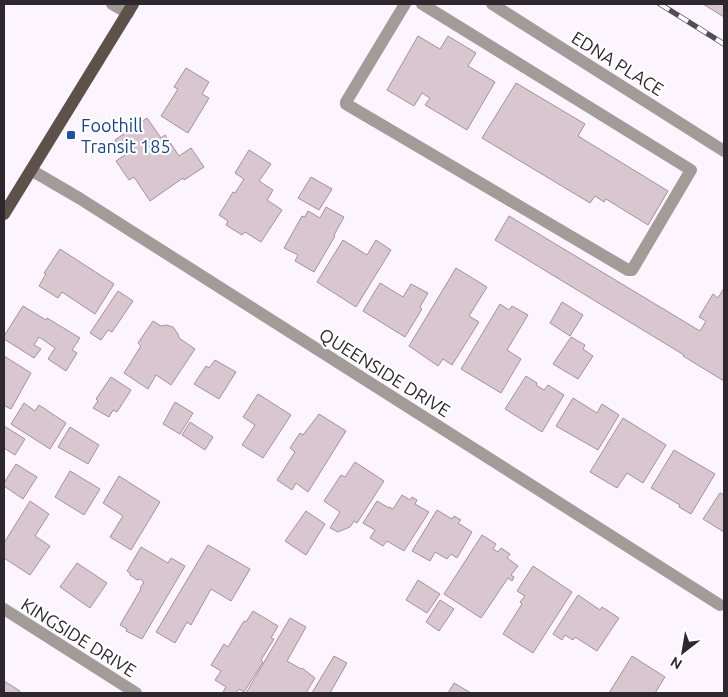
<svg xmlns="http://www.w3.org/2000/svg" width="728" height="697" viewBox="0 0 728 697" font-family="Ubuntu,sans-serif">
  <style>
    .building { fill: #dac6cf; stroke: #a49199 }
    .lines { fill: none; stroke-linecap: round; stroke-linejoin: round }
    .service { stroke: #a39b97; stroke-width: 12 }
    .minor { stroke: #a39b97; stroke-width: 12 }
    .primary { stroke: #5e5149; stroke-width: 12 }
    .rail-casing { stroke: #534e55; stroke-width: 5.5 }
    .rail { stroke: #fff; stroke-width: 4; stroke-dasharray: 11; stroke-linecap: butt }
    .transit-dot { fill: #1a4fb4; stroke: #fff; stroke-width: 2 }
    .labels { text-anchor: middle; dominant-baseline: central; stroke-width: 4.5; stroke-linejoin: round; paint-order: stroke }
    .street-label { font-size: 18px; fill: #2c282e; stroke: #fff }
    .transit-label { font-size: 18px; fill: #164399; stroke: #fff; text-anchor: start }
  </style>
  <rect width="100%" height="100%" fill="#fcf4fe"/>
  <!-- building -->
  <g class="building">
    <polygon points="703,4 724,4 724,17"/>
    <polygon points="418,36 440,49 448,36 476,53 468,66 495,82 467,130 425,105 430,98 422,93 414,106 387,90"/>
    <polygon points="186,68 209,82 202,94 209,98 188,133 161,116 178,89 174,87"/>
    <polygon points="516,83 585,124 578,136 668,191 648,225 606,199 604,202 595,196 590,203 482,138"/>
    <polygon points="147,118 161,138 165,135 179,156 191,148 204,167 184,180 183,178 150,201 134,177 129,180 116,161 125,155 115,140"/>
    <polygon points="249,150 271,164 259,181 273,190 267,200 282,210 261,242 245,232 242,235 226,225 228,221 219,215 233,192 235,193 244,179 235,173"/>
    <polygon points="311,177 332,189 319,210 298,198"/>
    <polygon points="326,207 344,217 334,235 335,236 314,272 295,261 298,255 284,248 302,216 305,217 308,211 320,218"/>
    <polygon points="509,216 700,331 706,321 699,317 713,294 718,298 724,288 724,381 683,356 684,355 495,240"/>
    <polygon points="343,240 367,255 376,240 391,250 356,307 317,282"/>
    <polygon points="60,249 114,284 95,314 62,292 58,298 39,286 46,274 44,273"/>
    <polygon points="456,268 487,287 469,316 479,322 452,365 443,359 438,366 409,346"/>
    <polygon points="380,283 403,297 411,284 428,293 420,307 422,309 405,337 363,311"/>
    <polygon points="118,291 133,301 112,332 108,330 101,340 90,333"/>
    <polygon points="562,302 583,315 570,336 550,323"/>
    <polygon points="500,304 509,310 512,306 528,315 507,350 521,359 501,393 461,369"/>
    <polygon points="23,306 46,320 47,318 80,338 72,350 77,353 66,371 48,359 55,348 39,337 34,345 41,349 34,358 4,339 4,336"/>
    <polygon points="153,321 161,326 166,325 173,327 178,334 179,338 195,349 171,385 156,375 148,389 124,373 141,346 138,343"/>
    <polygon points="571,337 585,345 583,349 593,356 578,379 553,364"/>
    <polygon points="4,356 31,373 11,409 5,406 4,408"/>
    <polygon points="215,360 236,372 219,399 194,384 206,366 209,368"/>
    <polygon points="526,376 537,383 536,385 544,390 548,385 564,395 542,432 505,409"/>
    <polygon points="111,377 131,390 117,412 113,410 109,417 93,408 98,401 96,399"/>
    <polygon points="258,394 291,415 263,458 242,445 255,425 243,417"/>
    <polygon points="573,398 597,413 602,404 619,415 598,450 556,426"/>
    <polygon points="175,402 193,413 180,434 163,424"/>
    <polygon points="24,403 35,411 39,405 66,423 50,449 11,424"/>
    <polygon points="319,414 346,431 308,492 296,483 292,490 277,480 295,452 290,448 300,433 303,435"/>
    <polygon points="623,418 666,445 643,483 627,473 617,488 590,472"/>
    <polygon points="4,422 5,423 4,426 25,439 15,455 4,448"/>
    <polygon points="190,422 213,437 205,450 182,435"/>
    <polygon points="70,427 99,445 88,464 58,447"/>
    <polygon points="674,450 715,474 691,514 679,507 680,505 651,488"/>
    <polygon points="355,462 384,481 357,523 354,521 350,527 338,532 330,528 340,512 324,501 341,475 345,477"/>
    <polygon points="16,464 37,477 23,499 4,486 4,483"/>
    <polygon points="70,471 100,489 84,515 55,497"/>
    <polygon points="119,476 160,502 131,550 110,537 123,516 103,503"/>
    <polygon points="720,493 724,495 724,532 703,519"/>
    <polygon points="402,495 410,500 412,497 417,500 415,504 429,512 404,551 387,541 383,546 370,538 375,530 363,523 377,501 389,508 389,507 393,509"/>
    <polygon points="30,501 49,514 35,536 50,546 30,575 4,558 4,543"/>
    <polygon points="437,510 452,519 454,516 461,520 458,523 472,532 457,558 451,554 447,559 435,552 430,561 412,551"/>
    <polygon points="306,511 325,524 306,555 285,541"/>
    <polygon points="482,535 496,544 493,549 498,552 501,548 510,554 507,558 518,566 511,575 514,577 512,581 508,578 481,618 444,594"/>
    <polygon points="208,545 250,569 231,601 211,589 191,625 187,622 175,643 156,632"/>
    <polygon points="141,547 168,563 171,558 185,566 142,639 126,631 127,629 120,625 141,589 140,588 144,582 140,579 137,580 130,575 130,573 127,571"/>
    <polygon points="77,563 107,583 90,608 60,587"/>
    <polygon points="533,566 572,592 533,653 503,634 522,604 520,602 525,596 517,591"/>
    <polygon points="418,580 440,594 427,613 406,600"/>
    <polygon points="578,595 600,610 602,607 619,618 597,651 575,637 573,640 565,635 562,640 553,634"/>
    <polygon points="440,600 454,609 439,631 426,622"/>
    <polygon points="253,611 278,626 271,638 274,639 261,660 263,662 244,692 239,689 236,693 225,693 223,692 226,687 215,680 221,671 211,665 224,644 228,647 244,621 246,622"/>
    <polygon points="290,618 306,627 287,661 301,669 302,668 315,678 306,693 246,693"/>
    <polygon points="334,656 347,663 330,693 312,693"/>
    <polygon points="632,656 665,677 655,693 609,693"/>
    <polygon points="4,681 20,691 19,693 4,693"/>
    <polygon points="454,683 471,693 448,693"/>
  </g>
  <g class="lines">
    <!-- service -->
    <polyline class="service" points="405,4 346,102 346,104 628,270 632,270 691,170 422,4"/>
    <!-- minor -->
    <g class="minor">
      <polyline points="112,4 128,13"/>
      <polyline points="492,4 724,151"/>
      <polyline points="31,170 79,198 720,605"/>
      <polyline points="4,609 136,693"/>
    </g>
    <!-- primary -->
    <polyline class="primary" points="4,214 133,4"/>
    <!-- rail casing -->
    <g class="rail-casing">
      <polyline id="rail" points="660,4 724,44"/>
    </g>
    <!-- rail -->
    <use href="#rail" class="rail"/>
  </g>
  <!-- markers -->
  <rect class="transit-dot" x="66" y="130" width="10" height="10" rx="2.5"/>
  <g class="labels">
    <!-- street labels -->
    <g class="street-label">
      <text transform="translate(618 63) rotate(32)">EDNA PLACE</text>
      <text transform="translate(385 372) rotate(32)">QUEENSIDE DRIVE</text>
      <text transform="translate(79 637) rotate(32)">KINGSIDE DRIVE</text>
    </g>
    <!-- transit labels -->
    <g class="transit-label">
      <text x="81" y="125">Foothill<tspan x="81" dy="21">Transit 185</tspan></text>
    </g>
  </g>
  <!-- border -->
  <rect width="728" height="697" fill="none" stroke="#2c282e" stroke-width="10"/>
  <!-- north arrow -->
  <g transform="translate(683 652) rotate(211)" stroke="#ffffff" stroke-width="4" paint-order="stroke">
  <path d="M0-4L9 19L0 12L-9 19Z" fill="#2c282e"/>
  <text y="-8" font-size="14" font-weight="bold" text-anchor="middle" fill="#2c282e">N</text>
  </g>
</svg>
